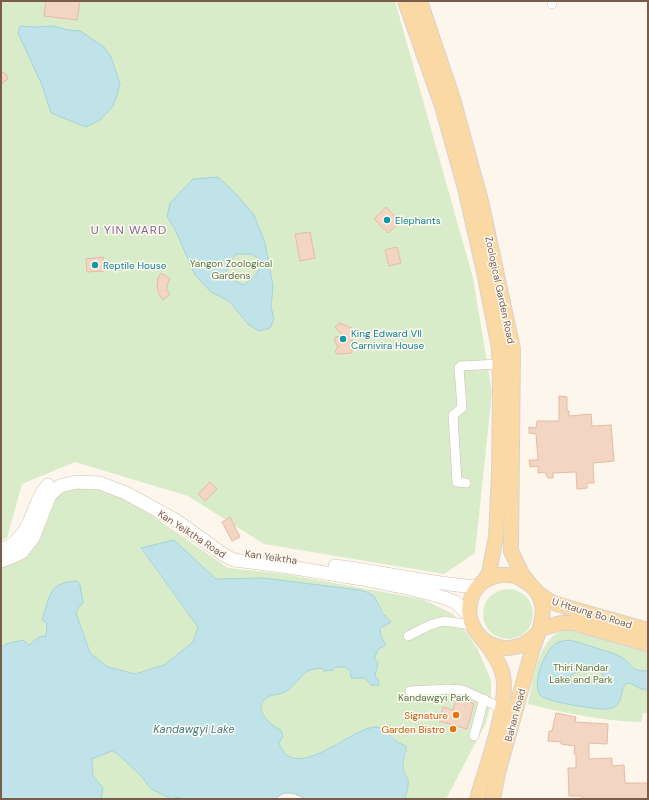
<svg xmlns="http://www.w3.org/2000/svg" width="649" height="800" viewBox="0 0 649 800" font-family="'DM Sans',sans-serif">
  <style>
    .green { fill: #d8ecc9 }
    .water { fill: #bfe3e8; stroke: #a5d3da; fill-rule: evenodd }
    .building { fill: #f3d5c3; stroke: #e6bba3 }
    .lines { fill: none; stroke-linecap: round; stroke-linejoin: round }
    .minor-casing { stroke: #d1beb0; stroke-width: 10 }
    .secondary-casing { stroke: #d6c0b0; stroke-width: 14 }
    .primary-casing { stroke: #dad1cd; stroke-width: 16 }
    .minor { stroke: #fff; stroke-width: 9 }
    .secondary { stroke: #fff; stroke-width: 13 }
    .primary { stroke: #fbd9a5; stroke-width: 14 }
    .culture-dot { fill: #0f9aa8; stroke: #fffaf3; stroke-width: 1.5 }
    .food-dot { fill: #e8710a; stroke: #fffaf3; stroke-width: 1.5 }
    .labels { text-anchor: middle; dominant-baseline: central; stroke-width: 3; stroke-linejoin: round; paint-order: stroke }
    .culture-label { font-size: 10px; fill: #0d838f; stroke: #fffaf3; text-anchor: start }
    .park-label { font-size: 10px; fill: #537a41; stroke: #fffaf3 }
    .street-label { font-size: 10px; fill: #7a5c4d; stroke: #fffaf3 }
    .food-label { font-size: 10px; fill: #c56008; stroke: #fffaf3; text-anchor: end }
    .water-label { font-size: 11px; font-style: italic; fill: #437c86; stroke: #fffaf3 }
    .quarter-label { font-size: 12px; letter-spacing: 1px; fill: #846695; stroke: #fffaf3 }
  </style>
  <rect width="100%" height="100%" fill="#fdf6ec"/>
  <!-- green -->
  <g class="green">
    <polygon points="1,1 395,1 473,278 492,392 475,553 444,574 264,544 188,496 75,462 22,484 7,538 1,540"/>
    <path d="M 74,487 L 101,489 L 134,503 L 228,568 L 284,574 L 422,599 L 453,614 L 477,648 L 491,680 L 491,703 L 486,723 L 446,799 L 405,799 L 408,788 L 403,764 L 407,753 C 399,743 390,730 377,728 C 352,723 295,788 279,743 L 283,736 L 264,718 L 261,708 L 263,701 L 270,696 L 288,690 L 309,670 L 321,668 L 325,671 L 336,667 L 345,667 L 359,678 L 365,678 L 371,685 L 375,676 L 378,662 L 374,660 L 378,649 L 386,645 L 381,637 L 380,628 L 391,622 C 382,612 378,599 367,592 L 263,578 L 216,579 L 174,540 L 141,549 L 198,627 L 193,642 L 164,665 L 135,674 L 108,667 L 90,653 L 76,613 L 79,607 L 47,623 L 46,636 C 38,637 36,641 29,644 C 20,648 12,641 1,648 L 1,562 L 61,492 Z"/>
    <circle cx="508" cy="614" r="25"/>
    <path d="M 580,630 L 648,647 L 648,713 L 643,713 L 641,722 C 603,721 565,713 528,704 C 533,681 537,642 561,631 C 566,629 575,630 580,630 Z"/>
    <polygon points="112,751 119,755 141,776 151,789 180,797 181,799 101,799 103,788 93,776 92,759"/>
  </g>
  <!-- water -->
  <g class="water">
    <polygon points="20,26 35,27 53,26 68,30 80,31 104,47 111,57 120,84 118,92 113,106 100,120 86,127 51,113 42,85 18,33"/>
    <path d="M 218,177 L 235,193 L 254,215 L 265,243 L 273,286 L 271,307 L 274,319 L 270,328 L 259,331 L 249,325 L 229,301 L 211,292 L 195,275 L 174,227 L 167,217 L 170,203 L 193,179 ZM 237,254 L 251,254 L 259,259 C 263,271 253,278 244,285 L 235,281 L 227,273 L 227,265 Z"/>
    <path d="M 174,540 L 216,579 L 263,578 L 359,590 L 367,592 L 374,596 L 383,613 L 391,622 L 380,628 L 381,637 L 386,645 L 378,649 L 374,660 L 378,662 L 375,676 L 378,679 L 379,685 L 371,685 L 365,678 L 351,678 L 350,670 L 345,667 L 336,667 L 333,670 L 324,671 L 321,668 C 317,669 311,669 308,671 C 301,675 295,685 288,690 C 283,694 276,694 270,696 C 250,705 268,725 281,730 L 283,736 L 279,743 C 294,786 351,727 376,727 C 386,728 391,737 398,742 C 400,744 404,745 406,746 C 407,754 403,758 403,765 C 403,772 406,775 408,780 C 409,786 406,793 405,799 L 305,799 C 296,793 284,789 276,799 L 181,799 L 180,797 L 172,799 L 151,789 L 141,776 L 119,755 L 112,751 L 92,759 L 93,776 L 103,788 L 101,799 L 1,799 L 1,648 L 6,644 L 23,640 L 29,645 L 39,637 L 46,636 L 47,623 L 42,620 C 50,597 48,582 77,581 L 80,585 L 83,603 L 79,607 L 76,613 L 90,653 L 108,667 L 135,674 L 164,665 L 193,642 L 198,627 L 141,548 Z"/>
    <path d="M 569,640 C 579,642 587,645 596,648 C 604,651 612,652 619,656 C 635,664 627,671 648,671 L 648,689 C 640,691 636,685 629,683 C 617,686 627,706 608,709 C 599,710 545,702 540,695 C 532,682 544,653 555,644 C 558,641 565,641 569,640 ZM 587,670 C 595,670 604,670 603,680 C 599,684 594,682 588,682 C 581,683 578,686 572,684 L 570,677 L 572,674 Z"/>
  </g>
  <!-- building -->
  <g class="building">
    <polygon points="46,1 80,1 77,20 44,16"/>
    <polygon points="1,72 6,74 8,79 1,84"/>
    <polygon points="386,207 400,222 388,233 374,219"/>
    <polygon points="310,232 315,258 300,261 295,234"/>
    <polygon points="397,247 401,263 389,266 385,250"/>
    <polygon points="103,257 104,271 87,272 86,259"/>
    <polygon points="161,273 170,279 167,285 167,290 170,294 163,300 159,294 157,288 158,278"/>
    <polygon points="340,323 352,328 352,353 338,354 335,352 338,346 335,342 335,337 343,336 335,327"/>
    <polygon points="559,396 567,397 567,411 569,411 569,416 591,414 592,426 611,425 614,461 593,463 594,483 587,483 587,488 577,489 576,472 553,473 553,478 548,478 545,472 538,473 538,466 530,467 529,460 538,460 536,434 529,433 529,427 536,428 537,421 559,421"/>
    <polygon points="210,482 217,489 205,501 198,494"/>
    <polygon points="230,517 240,537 232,541 222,522"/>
    <polygon points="462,696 471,700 470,702 474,704 467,729 439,721 443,707 453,710 456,699 461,701"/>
    <polygon points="556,713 576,717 575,722 608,724 607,744 589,743 589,759 612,758 612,766 624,765 625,783 648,783 648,799 582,799 582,796 569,796 568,768 576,768 576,754 574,754 575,746 561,744 561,742 548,741 549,731 552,731"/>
  </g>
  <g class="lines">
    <!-- minor casing -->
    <g class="minor-casing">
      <g id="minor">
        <polyline points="552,1 552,4"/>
        <polyline points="466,483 457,482 453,415 462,408 459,368 461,366 499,364"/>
        <polyline points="408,636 430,625 444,621 472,625"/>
        <polyline points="410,691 448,689 463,690 501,708"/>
        <polyline points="474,736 484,699"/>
      </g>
    </g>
    <!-- secondary casing -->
    <g class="secondary-casing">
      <g id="secondary">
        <path d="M 1,550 C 7,547 13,545 17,540 C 33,526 33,501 48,485"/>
        <polyline points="1,561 12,557 22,552 33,538 50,495 60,486 76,482 100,483 126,493 177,521 224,555 234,560 289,567 362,579 412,589 439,596 455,602 470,616"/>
        <path d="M 335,566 C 383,572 430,584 478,587"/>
      </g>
    </g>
    <!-- primary casing -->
    <g class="primary-casing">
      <g id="primary">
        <polyline points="405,1 442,106 465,188 484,272 499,348 500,387 499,473 496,537 489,573 484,581"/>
        <polyline points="420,1 453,99 481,201 513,349 511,551 522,574 530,584"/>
        <polyline points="538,593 551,602 566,607 648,630"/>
        <polyline points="540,629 561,623 573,623 648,644"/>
        <path d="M 477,799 C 486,767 509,707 503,675 C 500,662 492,651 483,640"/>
        <path d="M 493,799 L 498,773 L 532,651 C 541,627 553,599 526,582 C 518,576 511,574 500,575 C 460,581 459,636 498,647 C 505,649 514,648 522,645 C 528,642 534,637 539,632"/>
      </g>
    </g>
    <!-- minor -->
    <use href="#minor" class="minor"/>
    <!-- secondary -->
    <use href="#secondary" class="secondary"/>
    <!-- primary -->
    <use href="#primary" class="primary"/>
  </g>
  <!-- markers -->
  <g class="culture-dot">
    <circle cx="387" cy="220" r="4"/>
    <circle cx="95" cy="265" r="4"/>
    <circle cx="343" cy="339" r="4"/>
  </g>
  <g class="food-dot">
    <circle cx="456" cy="715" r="4"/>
    <circle cx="453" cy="729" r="4"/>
  </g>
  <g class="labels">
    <!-- culture labels -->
    <g class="culture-label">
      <text x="395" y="220">Elephants</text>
      <text x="103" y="265">Reptile House</text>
      <text x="351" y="333">King Edward VII<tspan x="351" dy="12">Carnivira House</tspan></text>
    </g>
    <!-- park labels -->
    <g class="park-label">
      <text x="231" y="263">Yangon Zoological<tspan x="231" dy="12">Gardens</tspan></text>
      <text x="581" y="667">Thiri Nandar<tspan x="581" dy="12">Lake and Park</tspan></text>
      <text x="434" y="697">Kandawgyi Park</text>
    </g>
    <!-- street labels -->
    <g class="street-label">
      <text transform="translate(500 290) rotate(78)">Zoological Garden Road</text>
      <text transform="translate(192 534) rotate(33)">Kan Yeiktha Road</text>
      <text transform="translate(271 557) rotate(8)">Kan Yeiktha</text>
      <text transform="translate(592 613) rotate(17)">U Htaung Bo Road</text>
      <text transform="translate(515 715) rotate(-75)">Bahan Road</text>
    </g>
    <!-- food labels -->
    <g class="food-label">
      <text x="448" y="715">Signature</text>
      <text x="445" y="729">Garden Bistro</text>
    </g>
    <!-- water labels -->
    <g class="water-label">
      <text x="194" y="729">Kandawgyi Lake</text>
    </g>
    <!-- quarter labels -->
    <g class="quarter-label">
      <text x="129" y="230">U YIN WARD</text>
    </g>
  </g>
  <!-- border -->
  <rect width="649" height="800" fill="none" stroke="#7a5c4d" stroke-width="4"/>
</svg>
